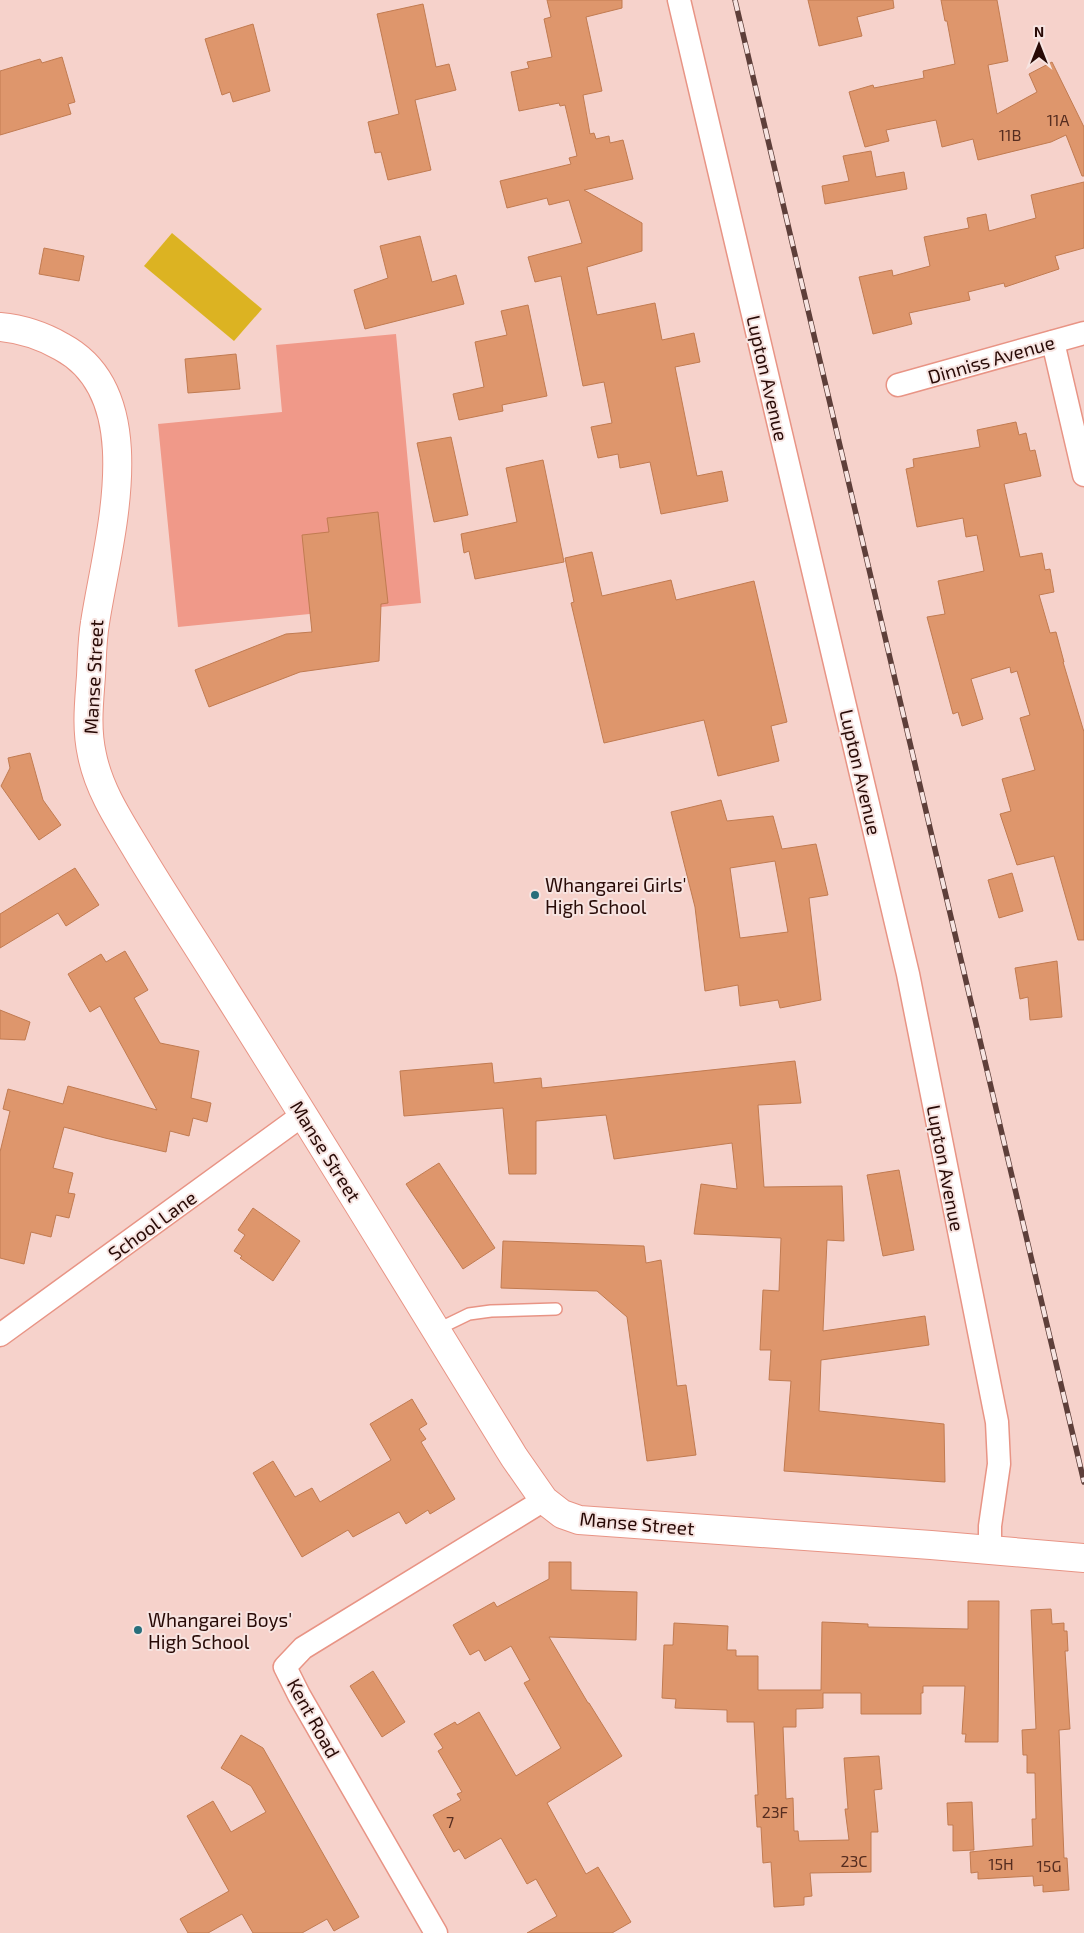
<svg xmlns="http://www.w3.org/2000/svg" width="1084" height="1933" viewBox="0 0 1084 1933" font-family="'Exo 2',sans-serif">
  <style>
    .green { fill: #f09989 }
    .water { fill: #dcb322 }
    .building { fill: #de966c; stroke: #c17b51; fill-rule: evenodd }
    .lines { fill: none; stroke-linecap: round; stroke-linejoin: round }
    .service-casing { stroke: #e89485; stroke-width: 14 }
    .minor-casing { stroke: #e89485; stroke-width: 25 }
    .tertiary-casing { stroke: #e89485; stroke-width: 30 }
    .service { stroke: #fff; stroke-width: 11 }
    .minor { stroke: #fff; stroke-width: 22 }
    .tertiary { stroke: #fff; stroke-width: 28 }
    .rail-casing { stroke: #5e3f3a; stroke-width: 5.5 }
    .rail { stroke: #f7e4e1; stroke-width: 4; stroke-dasharray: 11; stroke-linecap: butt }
    .poi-dot { fill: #276e7b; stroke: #f7e4e1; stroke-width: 2 }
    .labels { text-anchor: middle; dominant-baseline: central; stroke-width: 4; stroke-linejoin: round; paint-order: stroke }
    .number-label { font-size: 16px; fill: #562d20 }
    .street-label { font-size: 19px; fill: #280a06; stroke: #f7e4e1 }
    .poi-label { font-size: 19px; fill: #280a06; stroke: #f7e4e1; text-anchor: start }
  </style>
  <rect width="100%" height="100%" fill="#f6d2cb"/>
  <!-- green -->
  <polygon class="green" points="396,334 421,603 178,627 158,424 282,412 276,345"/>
  <!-- water -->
  <polygon class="water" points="172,233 262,309 234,341 144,266"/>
  <!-- building -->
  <g class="building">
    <polygon points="547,0 622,0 622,8 586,17 602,91 583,95 590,134 594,133 596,139 609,136 610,143 623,140 633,179 584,190 642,223 642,251 587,267 597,315 655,303 662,340 694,333 700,362 675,367 697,476 722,471 728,501 661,514 650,462 620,468 618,454 598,458 591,427 612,423 604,382 583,386 561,276 535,282 528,257 582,243 569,200 549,205 547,198 507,208 500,181 571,164 569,158 577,156 565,105 560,106 559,103 519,111 511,72 529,68 527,62 552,57 544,19 551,17"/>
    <polygon points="808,0 893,0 894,8 857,17 862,36 819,46"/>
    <polygon points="941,0 997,0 1008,61 988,65 997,114 1037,92 1029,74 1052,62 1084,127 1084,176 1082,176 1066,135 1051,142 978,160 973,139 942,147 936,120 886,130 889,141 865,147 849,92 873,85 874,88 924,78 923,71 955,64 947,21 945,21"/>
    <polygon points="423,4 436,67 449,64 456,90 415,100 431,170 388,180 381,152 375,153 368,122 399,114 377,14"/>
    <polygon points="253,24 270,91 233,102 230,92 222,95 205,39"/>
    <polygon points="62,57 75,102 68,104 71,114 0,135 0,71 40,59 42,63"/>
    <polygon points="871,151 876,177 904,172 907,189 825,204 822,186 849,181 843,156"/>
    <polygon points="1084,182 1084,248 1055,256 1059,269 1005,287 1004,283 968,292 970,300 909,313 912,324 873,334 859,277 892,270 893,276 930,266 924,237 969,228 967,218 986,214 989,231 1036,218 1031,195"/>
    <polygon points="420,236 432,282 456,275 464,304 365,329 354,290 388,278 380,246"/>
    <polygon points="44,248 84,256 79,281 39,274"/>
    <polygon points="528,305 547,396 502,405 503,411 459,420 453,394 484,387 475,342 507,335 501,311"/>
    <polygon points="236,354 240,389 188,393 185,359"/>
    <polygon points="1016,422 1019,435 1026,433 1030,451 1035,450 1041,476 1004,484 1020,557 1042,553 1045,570 1050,569 1054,592 1039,595 1050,633 1056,632 1064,662 1063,662 1084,732 1084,940 1078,940 1054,856 1017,865 1000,814 1011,811 1002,779 1035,770 1020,718 1030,715 1017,671 1011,673 1010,667 971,679 983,719 962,726 958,712 953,714 927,617 945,614 938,581 984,571 977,535 966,537 963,518 917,527 906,469 914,467 913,459 980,447 977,430"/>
    <polygon points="451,437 468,515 434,522 417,443"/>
    <polygon points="543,460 564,562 475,579 469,551 464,553 461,534 517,522 506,468"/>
    <polygon points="378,512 388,603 381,604 379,661 300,672 209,707 195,670 286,634 312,632 302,535 329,532 327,518"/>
    <polygon points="592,552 602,596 671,580 676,600 754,581 787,722 771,726 779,761 718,776 704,720 604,743 571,603 574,602 565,558"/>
    <polygon points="30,753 43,800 61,825 39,840 1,786 10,768 8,758"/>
    <path d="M 721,800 L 727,821 L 773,816 L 782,849 L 816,844 L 828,895 L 809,898 L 821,1000 L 780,1008 L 778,1000 L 740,1006 L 738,985 L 705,991 L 695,907 L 671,812 ZM 775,861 L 788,932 L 740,938 L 730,868 Z"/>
    <polygon points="75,868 99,905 66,926 58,913 0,948 0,914"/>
    <polygon points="1012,873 1023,911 999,918 988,880"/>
    <polygon points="125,951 148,990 134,998 160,1043 199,1051 191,1098 211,1103 207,1122 193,1118 189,1136 170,1131 166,1152 105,1138 64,1127 53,1168 73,1173 68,1193 75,1194 69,1218 56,1215 51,1237 31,1232 24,1264 0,1258 0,1152 10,1111 3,1109 8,1089 63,1104 68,1086 157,1110 100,1006 90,1012 68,974 101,954 106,962"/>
    <polygon points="1057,961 1062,1017 1030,1020 1028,997 1020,999 1015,968"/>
    <polygon points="0,1010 30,1022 25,1040 0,1039"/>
    <polygon points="795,1061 801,1103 758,1105 764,1187 842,1186 844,1241 827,1240 823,1331 925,1316 929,1345 821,1360 819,1411 944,1424 945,1482 784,1471 791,1381 769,1380 771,1350 760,1350 763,1290 779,1291 781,1238 694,1234 701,1184 737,1189 732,1143 614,1159 606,1115 536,1121 536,1174 509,1174 503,1108 404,1116 400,1071 492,1063 494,1083 541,1078 542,1088"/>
    <polygon points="439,1163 495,1248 463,1269 406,1184"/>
    <polygon points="899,1170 914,1250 883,1256 867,1175"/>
    <polygon points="253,1208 300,1241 273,1281 240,1258 242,1256 234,1251 245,1235 238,1230"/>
    <polygon points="503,1241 644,1246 646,1263 661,1260 677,1386 686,1385 696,1455 647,1461 627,1317 597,1291 501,1288"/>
    <polygon points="412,1399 427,1424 419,1429 426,1439 421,1442 455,1499 430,1514 428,1510 406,1524 399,1512 353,1537 348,1530 302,1557 253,1473 273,1461 295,1497 312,1488 320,1502 391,1460 370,1424"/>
    <polygon points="549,1562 571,1562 571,1590 637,1592 636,1640 549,1637 588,1703 589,1703 622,1756 547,1803 586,1874 598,1867 631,1922 612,1933 527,1933 557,1916 536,1879 527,1884 501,1838 465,1859 459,1849 454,1852 433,1815 461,1800 457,1794 462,1792 438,1751 443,1748 434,1734 455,1722 457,1725 479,1712 516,1776 561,1748 524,1683 530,1680 511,1646 485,1661 479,1650 470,1655 453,1625 494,1602 497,1607 549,1579"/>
    <polygon points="968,1601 999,1601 998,1742 965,1742 966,1734 962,1734 965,1686 923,1686 923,1693 921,1693 921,1714 861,1714 861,1693 823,1693 823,1708 796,1709 796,1727 783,1727 786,1799 793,1798 794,1831 798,1831 799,1841 849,1840 845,1809 848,1809 844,1758 879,1756 882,1789 874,1790 878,1832 871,1832 871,1872 810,1873 812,1896 804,1897 804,1905 774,1907 771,1862 763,1863 761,1827 757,1827 755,1795 758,1795 754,1722 727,1722 727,1710 675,1708 676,1699 662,1698 664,1645 673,1645 674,1623 728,1626 727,1650 736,1650 736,1656 758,1656 758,1690 821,1690 822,1622 868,1624 868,1627 968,1629"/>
    <polygon points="1051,1609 1052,1624 1064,1623 1064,1631 1067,1631 1068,1651 1065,1651 1070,1729 1059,1730 1064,1858 1067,1858 1069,1890 1043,1892 1043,1885 1034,1886 1033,1876 978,1879 978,1872 971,1873 970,1852 1033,1846 1032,1819 1036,1819 1035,1773 1027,1773 1027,1755 1023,1755 1022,1730 1036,1729 1031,1610"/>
    <polygon points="373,1671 405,1722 382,1737 350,1686"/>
    <polygon points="241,1735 263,1748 359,1917 334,1931 327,1919 302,1933 253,1933 242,1914 208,1933 188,1933 180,1919 229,1891 187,1816 213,1801 231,1832 266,1812 251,1786 221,1768"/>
    <polygon points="972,1802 974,1850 953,1851 953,1825 948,1825 947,1803"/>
  </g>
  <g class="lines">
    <!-- service casing -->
    <g class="service-casing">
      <polyline id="service" points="436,1330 469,1314 491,1311 556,1309"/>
    </g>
    <!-- minor casing -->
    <g class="minor-casing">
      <g id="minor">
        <polyline points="679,0 908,974 997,1422 999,1464 990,1526 990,1550"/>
        <polyline points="1053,342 1084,475"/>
        <polyline points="898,385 1084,333"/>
        <polyline points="0,1335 304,1114"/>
        <polyline points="436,1933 299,1695 285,1667 303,1648 544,1500"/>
      </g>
    </g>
    <!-- tertiary casing -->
    <g class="tertiary-casing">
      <path id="tertiary" d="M 0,327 C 22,329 43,336 62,347 C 153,396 107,543 95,623 C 92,640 92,658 91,676 C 89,703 86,728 92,755 C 99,790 119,820 137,850 C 165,897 196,943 225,990 C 323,1145 418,1301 514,1457 L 544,1500 L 562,1514 L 579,1520 L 931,1545 L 1084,1558"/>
    </g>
    <!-- service -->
    <use href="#service" class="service"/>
    <!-- minor -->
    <use href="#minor" class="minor"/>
    <!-- tertiary -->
    <use href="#tertiary" class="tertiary"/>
    <!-- rail casing -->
    <g class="rail-casing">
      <polyline id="rail" points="735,0 1084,1482"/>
    </g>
    <!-- rail -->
    <use href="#rail" class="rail"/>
  </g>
  <!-- markers -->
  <g class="poi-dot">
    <circle cx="535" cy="895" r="5"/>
    <circle cx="138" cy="1630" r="5"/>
  </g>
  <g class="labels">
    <!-- number labels -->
    <g class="number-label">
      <text x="1058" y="119">11A</text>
      <text x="1010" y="134">11B</text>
      <text x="775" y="1811">23F</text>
      <text x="450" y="1821">7</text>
      <text x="854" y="1860">23C</text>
      <text x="1001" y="1863">15H</text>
      <text x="1049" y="1865">15G</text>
    </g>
    <!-- street labels -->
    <g class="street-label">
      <text transform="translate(991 359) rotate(-16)">Dinniss Avenue</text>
      <text transform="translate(768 378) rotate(77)">Lupton Avenue</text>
      <text transform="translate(93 677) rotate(-87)">Manse Street</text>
      <text transform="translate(861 772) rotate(77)">Lupton Avenue</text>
      <text transform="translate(326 1151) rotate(58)">Manse Street</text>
      <text transform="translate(946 1168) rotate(79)">Lupton Avenue</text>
      <text transform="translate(152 1225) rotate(-36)">School Lane</text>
      <text transform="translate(637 1523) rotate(5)">Manse Street</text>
      <text transform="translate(314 1718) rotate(61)">Kent Road</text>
    </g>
    <!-- poi labels -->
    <g class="poi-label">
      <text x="545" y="884">Whangarei Girls'<tspan x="545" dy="22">High School</tspan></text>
      <text x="148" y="1619">Whangarei Boys'<tspan x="148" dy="22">High School</tspan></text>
    </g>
  </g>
  <!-- north arrow -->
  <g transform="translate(1039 45)" stroke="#f7e4e1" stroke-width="4" paint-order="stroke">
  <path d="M0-4L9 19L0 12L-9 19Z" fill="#280a06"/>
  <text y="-8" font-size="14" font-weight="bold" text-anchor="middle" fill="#280a06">N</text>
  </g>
</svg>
